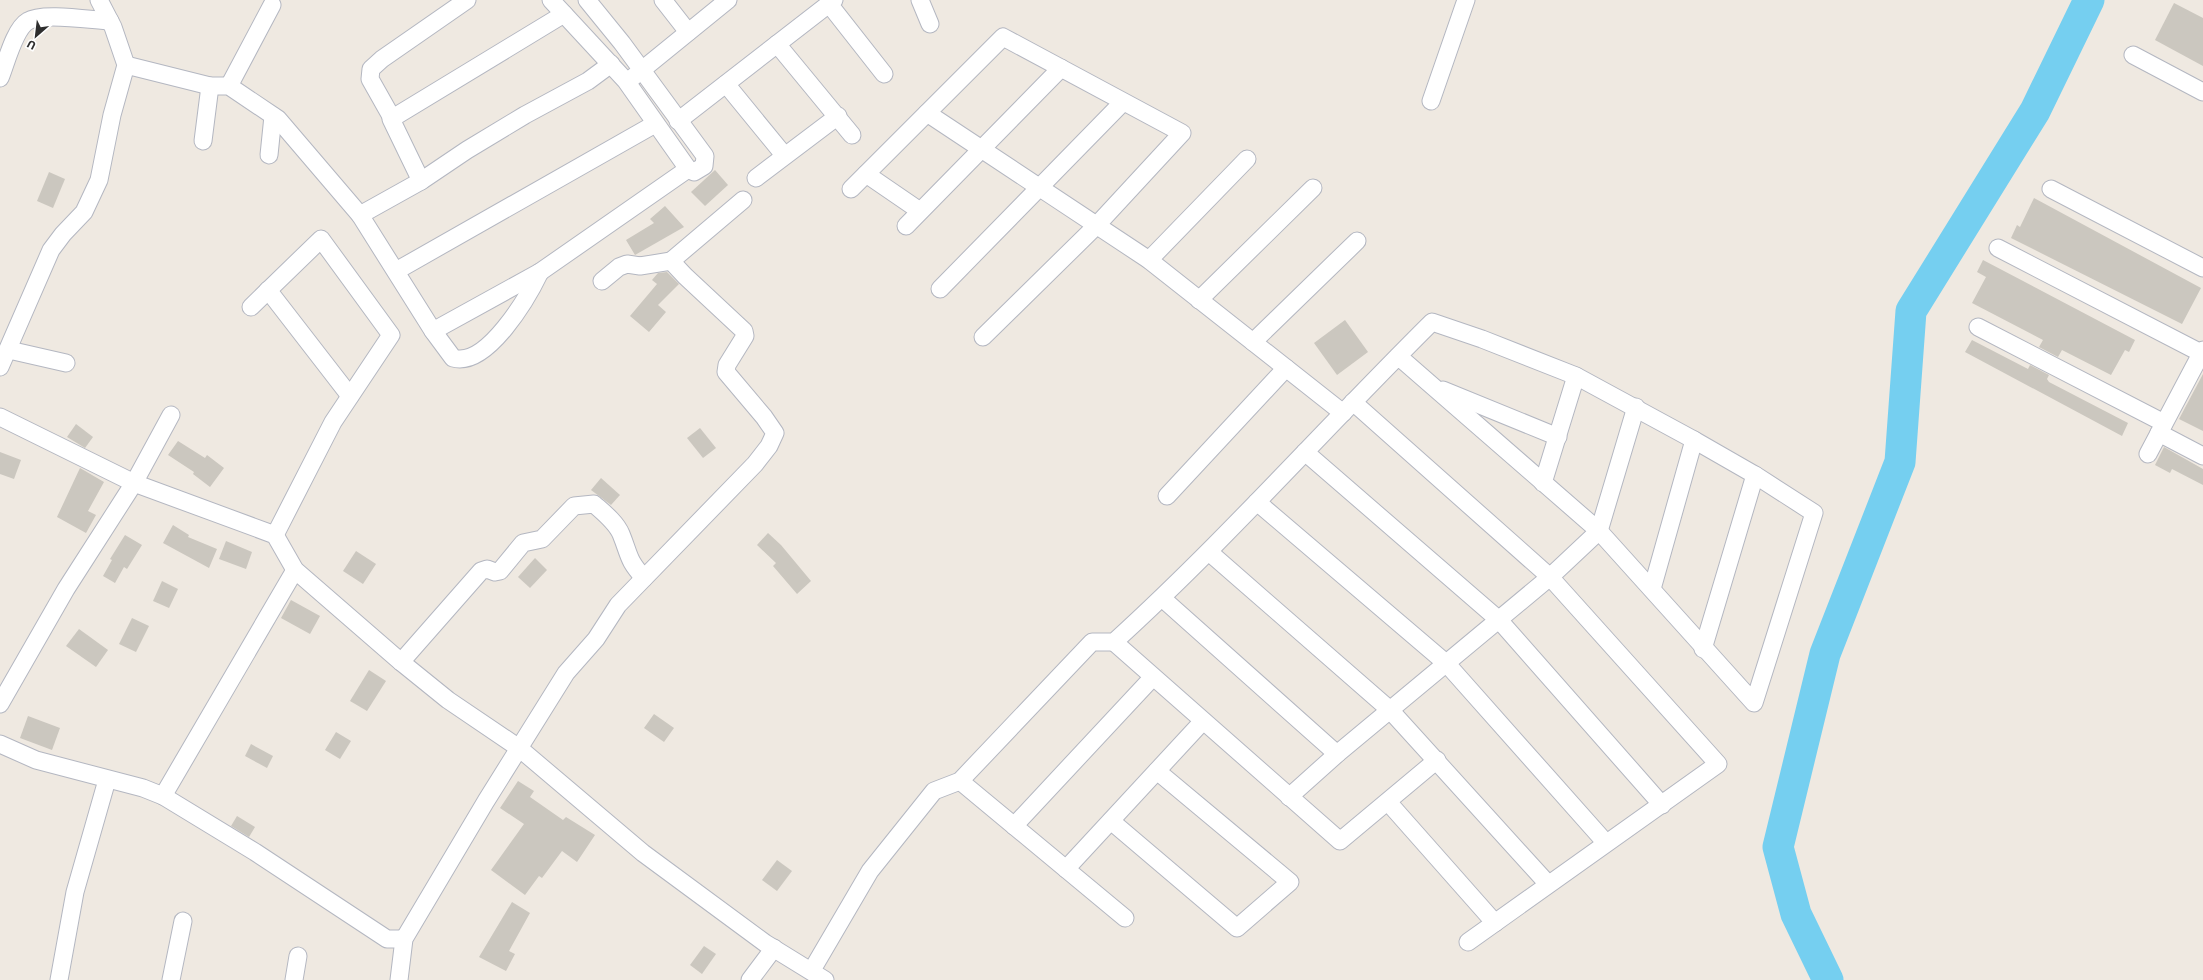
<svg xmlns="http://www.w3.org/2000/svg" width="2203" height="980" viewBox="0 0 2203 980" font-family="Commissioner,sans-serif">
  <style>
    .lines { fill: none; stroke-linecap: round; stroke-linejoin: round }
    .river { stroke: #75cff0; stroke-width: 31 }
    .building { fill: #cbc7bf }
    .minor-casing { stroke: #b4b7c1; stroke-width: 19 }
    .minor { stroke: #fff; stroke-width: 17 }
  </style>
  <rect width="100%" height="100%" fill="#efe9e1"/>
  <g class="lines">
    <!-- river -->
    <polyline class="river" points="1828,980 1796,914 1778,847 1825,654 1900,462 1911,311 2035,111 2089,0"/>
  </g>
  <!-- building -->
  <g class="building">
    <polygon points="2174,3 2203,18 2203,66 2155,40"/>
    <polygon points="715,170 728,185 705,206 691,192"/>
    <polygon points="49,172 65,179 53,208 37,201"/>
    <polygon points="2034,198 2201,288 2182,324 2011,238 2017,225 2020,227"/>
    <polygon points="665,206 684,227 635,255 626,240 654,223 650,219"/>
    <polygon points="1983,260 2135,340 2129,352 2125,350 2111,375 2062,350 2058,357 2039,347 2043,340 1972,303 1986,277 1977,272"/>
    <polygon points="667,272 679,284 658,305 666,312 649,332 630,316 657,284 652,280 658,273"/>
    <polygon points="1345,320 1368,352 1337,375 1314,343"/>
    <polygon points="1972,340 2028,369 2030,365 2049,375 2047,379 2049,382 2128,423 2122,436 1965,352"/>
    <polygon points="2203,374 2203,431 2179,419"/>
    <polygon points="76,424 93,437 85,448 67,437"/>
    <polygon points="700,428 716,448 703,458 687,438"/>
    <polygon points="178,441 205,458 207,455 224,468 210,487 193,474 194,472 168,455"/>
    <polygon points="2164,447 2203,469 2203,485 2172,469 2170,473 2155,465"/>
    <polygon points="0,452 21,460 14,479 0,474"/>
    <polygon points="80,468 104,482 88,511 96,515 86,533 57,517"/>
    <polygon points="601,478 620,495 611,505 591,490"/>
    <polygon points="173,525 189,535 188,537 217,549 209,568 163,543"/>
    <polygon points="768,533 781,545 811,581 797,594 773,566 776,563 757,545"/>
    <polygon points="125,535 142,545 127,569 124,567 115,583 103,576 112,560 110,559"/>
    <polygon points="226,541 252,552 246,569 219,559"/>
    <polygon points="356,551 376,564 363,584 343,571"/>
    <polygon points="535,558 547,570 530,588 518,577"/>
    <polygon points="162,581 178,589 169,608 153,601"/>
    <polygon points="291,600 320,616 310,634 281,618"/>
    <polygon points="132,618 149,626 136,652 119,644"/>
    <polygon points="79,629 108,650 96,667 66,646"/>
    <polygon points="369,670 386,681 367,711 350,701"/>
    <polygon points="654,714 674,728 664,742 644,728"/>
    <polygon points="28,716 60,728 52,750 20,738"/>
    <polygon points="336,732 351,741 340,759 325,750"/>
    <polygon points="251,744 273,756 267,768 245,756"/>
    <polygon points="518,781 534,791 530,797 563,820 566,817 595,835 577,862 562,851 542,878 539,876 525,895 491,870 524,824 500,808"/>
    <polygon points="237,816 255,827 249,837 231,826"/>
    <polygon points="777,860 792,871 777,891 762,880"/>
    <polygon points="512,902 530,913 509,951 515,954 506,971 479,957"/>
    <polygon points="704,946 716,954 702,974 690,965"/>
  </g>
  <g class="lines">
    <!-- minor casing -->
    <g class="minor-casing">
      <g id="minor">
        <polyline points="551,0 626,81 688,169 694,172 704,166 705,156 622,43 587,0"/>
        <polyline points="663,0 688,32"/>
        <polyline points="920,0 930,24"/>
        <polyline points="829,4 884,74"/>
        <polyline points="777,44 852,135"/>
        <polyline points="2133,55 2203,92"/>
        <polyline points="126,65 210,86 229,86 278,119 360,215 421,181 467,150 525,115 588,81 611,64"/>
        <path d="M 0,78 C 6,64 14,29 28,21 C 42,12 91,20 110,21"/>
        <polyline points="632,78 728,0"/>
        <polyline points="726,84 784,155"/>
        <polyline points="229,86 272,5"/>
        <polyline points="1431,101 1466,0"/>
        <polyline points="927,113 1149,260 1343,413"/>
        <polyline points="392,118 370,79 371,69 382,59 467,0"/>
        <polyline points="678,121 834,0"/>
        <polyline points="203,141 210,86"/>
        <polyline points="269,155 273,116"/>
        <polyline points="866,174 920,211"/>
        <polyline points="756,178 838,116"/>
        <polyline points="421,181 391,119 564,14"/>
        <polyline points="851,189 1003,37 1182,133 1096,226 983,337"/>
        <polyline points="2051,189 2203,268"/>
        <path d="M 360,215 L 433,331 L 453,358 C 487,368 528,297 540,272"/>
        <polyline points="906,226 1061,68"/>
        <polyline points="1998,248 2201,353"/>
        <polyline points="1149,260 1247,159"/>
        <polyline points="396,271 655,124"/>
        <polyline points="602,281 619,267 627,264 640,266 671,261"/>
        <polyline points="940,289 1123,102"/>
        <polyline points="268,290 350,396"/>
        <polyline points="1199,300 1313,188"/>
        <polyline points="251,307 321,239 391,335 333,422 275,535"/>
        <polyline points="1978,327 2164,423"/>
        <polyline points="433,331 540,272 688,169"/>
        <polyline points="1253,342 1357,241"/>
        <polyline points="9,350 66,363"/>
        <polyline points="0,367 51,250 63,234 84,212 99,180 112,115 126,65 113,27 99,0"/>
        <polyline points="1443,390 1558,437"/>
        <polyline points="1353,402 1550,577 1718,764 1468,942"/>
        <polyline points="0,417 134,483 275,535 295,570 401,662 448,700 519,748 643,853 765,943 825,980"/>
        <polyline points="2159,433 2203,456"/>
        <polyline points="1305,452 1499,620 1662,805"/>
        <polyline points="2148,454 2203,350"/>
        <polyline points="1543,483 1576,376"/>
        <polyline points="1167,496 1286,368"/>
        <polyline points="1257,502 1447,664 1606,843"/>
        <polyline points="1209,552 1390,710 1548,884"/>
        <polyline points="1652,589 1694,440"/>
        <polyline points="1162,598 1337,754"/>
        <polyline points="1114,642 1340,841 1437,760"/>
        <polyline points="1703,649 1755,475"/>
        <path d="M 401,662 L 481,571 L 487,569 L 495,572 L 500,571 L 523,543 L 542,539 L 574,506 L 594,504 C 603,512 616,522 621,534 C 630,556 627,559 644,578"/>
        <polyline points="0,704 66,589 134,483 171,415"/>
        <polyline points="0,744 36,760 143,788 163,796 255,852 387,939 404,939"/>
        <polyline points="960,781 1125,918"/>
        <polyline points="163,796 295,570"/>
        <polyline points="1289,797 1337,754 1550,577 1599,531 1636,407"/>
        <polyline points="1388,802 1495,923"/>
        <polyline points="1111,821 1237,928 1290,882 1157,771"/>
        <polyline points="1014,826 1153,677"/>
        <polyline points="1066,869 1203,721"/>
        <path d="M 812,970 L 870,871 L 934,791 L 960,781 L 1092,642 L 1114,642 C 1225,541 1325,428 1432,322 L 1482,339 L 1576,376 L 1694,440 L 1755,475 L 1814,513 L 1754,703 L 1599,531 L 1398,356"/>
        <polyline points="59,980 75,892 107,780"/>
        <polyline points="171,980 183,921"/>
        <polyline points="294,980 298,956"/>
        <polyline points="399,980 404,939 486,801 566,673 596,639 618,605 755,464 769,446 775,433 764,417 726,372 727,365 745,336 744,331 685,276 671,261 743,200"/>
        <polyline points="750,980 774,948"/>
      </g>
    </g>
    <!-- minor -->
    <use href="#minor" class="minor"/>
  </g>
  <!-- north arrow -->
  <g transform="translate(36 36) rotate(208)" stroke="#ffffff" stroke-width="3" paint-order="stroke">
  <path d="M0-3L7 15L0 10L-7 15Z" fill="#2e2e2e"/>
  <text y="-6" font-size="11" font-weight="bold" text-anchor="middle" fill="#2e2e2e">U</text>
  </g>
</svg>
